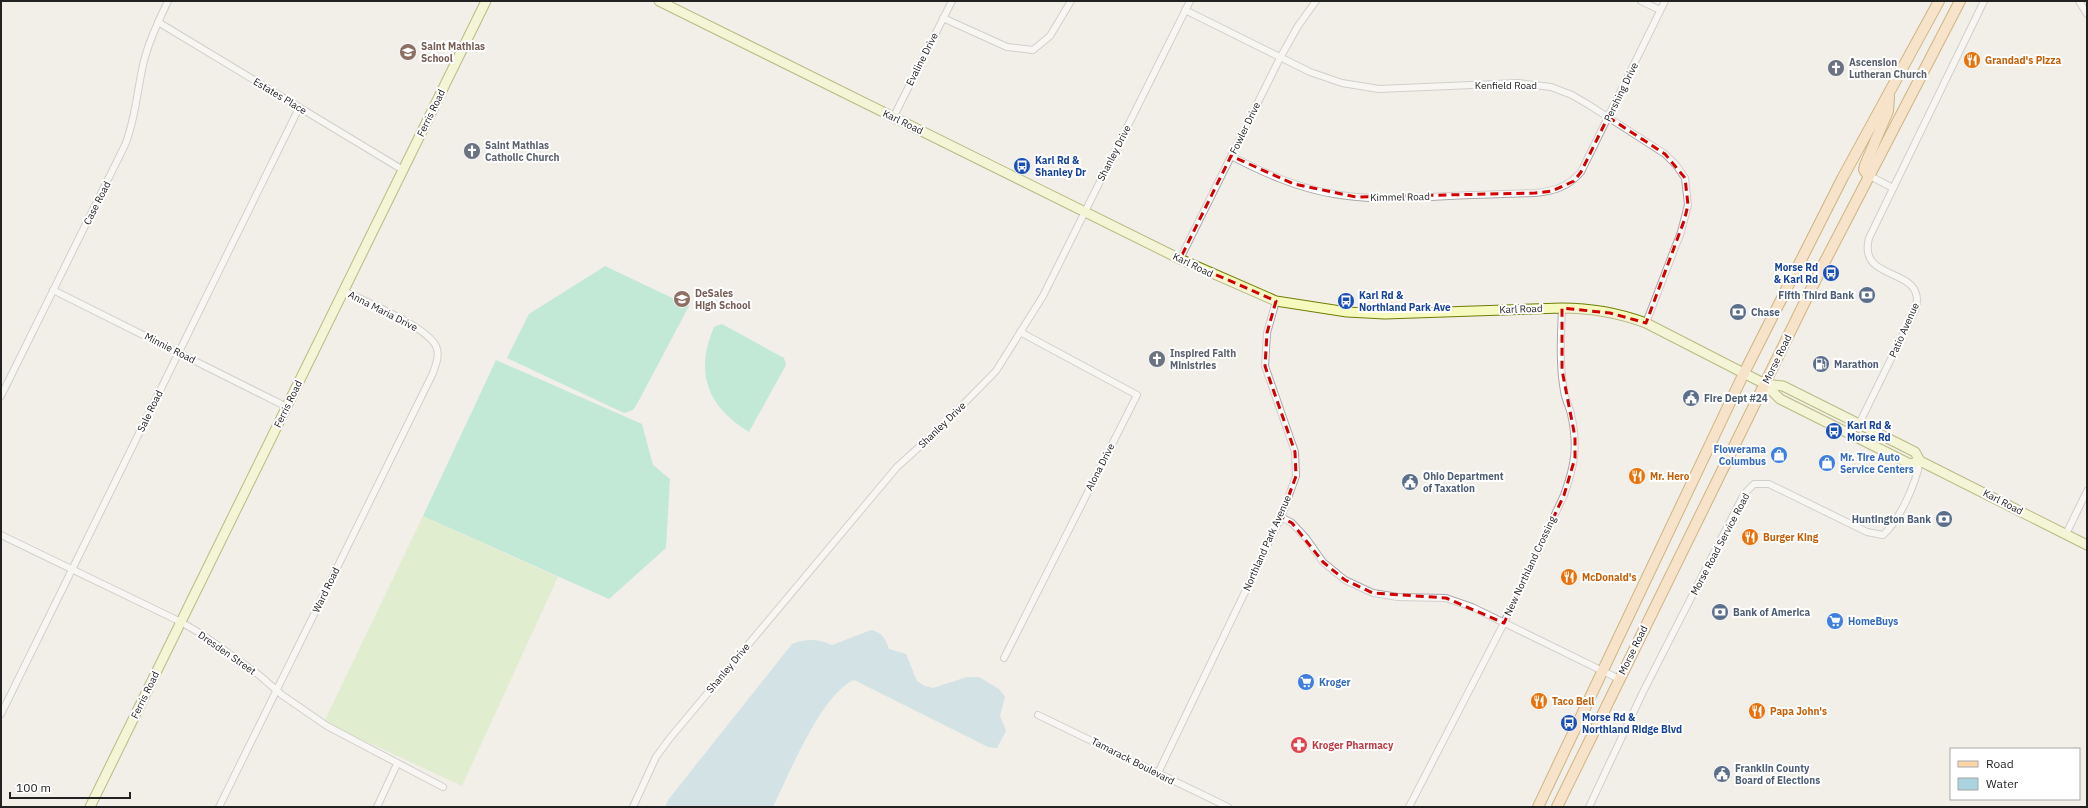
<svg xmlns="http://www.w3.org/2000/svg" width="2088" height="808" viewBox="0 0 2088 808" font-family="'IBM Plex Sans',sans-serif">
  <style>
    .grass { fill: #cdebb0 }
    .pitch { fill: #88e0be }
    .water { fill: #aad3df }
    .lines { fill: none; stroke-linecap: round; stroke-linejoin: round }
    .minor-casing { stroke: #a9a9a9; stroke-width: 8 }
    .secondary-casing { stroke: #707d05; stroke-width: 11 }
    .primary-casing { stroke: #a06b00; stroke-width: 12 }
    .minor { stroke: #fff; stroke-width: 6 }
    .secondary { stroke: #f7fabf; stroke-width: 9 }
    .primary { stroke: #fcd6a4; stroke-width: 10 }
    .marked { fill: none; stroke: #d40000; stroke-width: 3; stroke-dasharray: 8 5; stroke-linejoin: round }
    .labels { text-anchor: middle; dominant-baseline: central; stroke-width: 4; stroke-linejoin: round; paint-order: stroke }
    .education-label { font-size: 10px; font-weight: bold; fill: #785e54; stroke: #fff; text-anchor: start }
    .street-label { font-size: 10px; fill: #222; stroke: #fff }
    .food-label { font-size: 10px; font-weight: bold; fill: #c56008; stroke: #fff; text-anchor: start }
    .worship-label { font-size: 10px; font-weight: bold; fill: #5b616d; stroke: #fff; text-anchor: start }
    .transit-label { font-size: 10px; font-weight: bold; fill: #164399; stroke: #fff; text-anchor: start }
    .service-label { font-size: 10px; font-weight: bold; fill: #4e5e75; stroke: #fff; text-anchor: start }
    .shop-label { font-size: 10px; font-weight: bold; fill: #366cbe; stroke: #fff; text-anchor: start }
    .health-label { font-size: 10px; font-weight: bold; fill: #be3a42; stroke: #fff; text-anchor: start }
  </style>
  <rect width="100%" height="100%" fill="#f2efe9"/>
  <!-- grass -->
  <polygon class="grass" points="423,516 558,577 462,786 324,722"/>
  <!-- pitch -->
  <g class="pitch">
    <polygon points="605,266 689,306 637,404 633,410 624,413 507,358 529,314"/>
    <path d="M 722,324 L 784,358 L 786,365 L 749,432 C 708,407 694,373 714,327 Z"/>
    <polygon points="496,360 642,424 653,465 670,479 666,548 609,599 423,516"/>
  </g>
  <!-- water -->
  <path class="water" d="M 871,630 C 883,633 885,638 889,649 L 906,654 L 917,681 L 925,686 L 933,688 L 967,677 L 979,677 L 999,689 L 1005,697 L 1000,716 L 1006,731 L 997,748 L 988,747 L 854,680 C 822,693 788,776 773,807 L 665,807 L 668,800 L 792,644 C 807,638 818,639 832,645 Z"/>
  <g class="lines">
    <!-- minor casing -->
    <g class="minor-casing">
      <g id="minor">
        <polyline points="1641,1 1660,10"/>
        <polyline points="2079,1 2087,14"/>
        <polyline points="1185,10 1310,72 1342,83 1379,89 1518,83 1551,87 1572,95 1589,105 1665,154 1676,165 1685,178 1688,205 1681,232 1646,323"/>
        <polyline points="943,18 1007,47 1033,50 1050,36 1071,1"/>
        <polyline points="158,22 403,170"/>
        <polyline points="893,118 952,1"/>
        <path d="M 1231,156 C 1264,173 1297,188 1334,194 C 1366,200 1399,198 1431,197 C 1466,195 1500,194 1535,193 C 1554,191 1568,187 1581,172 L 1665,1"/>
        <polyline points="1868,175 1893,188"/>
        <polyline points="1180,259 1280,58 1298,26 1316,1"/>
        <polyline points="53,290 287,407"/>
        <path d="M 1,396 L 125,145 C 136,118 137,89 144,61 C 149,40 159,20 168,1"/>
        <path d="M 1859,424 L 1916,308 C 1926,265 1857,284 1869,238 L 1984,1"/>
        <polyline points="1281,517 1292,523 1306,538 1323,562 1345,580 1373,593 1398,597 1446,598 1472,607 1619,679"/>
        <polyline points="2066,534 2087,491"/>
        <polyline points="1,535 181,622 203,635 259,675 282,695 327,726 443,787"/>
        <polyline points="1004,658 1137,395 1020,332"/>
        <polyline points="1,714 299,108"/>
        <polyline points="1038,715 1228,807"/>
        <polyline points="1158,773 1281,517 1296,476 1295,452 1265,366 1267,333 1276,301"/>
        <path d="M 219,807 L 433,373 C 436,364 440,355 436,346 C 426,326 366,302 344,291"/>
        <polyline points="377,807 397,764"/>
        <polyline points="633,807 656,757 670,738 897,467 938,430 996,371 1043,296 1190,1"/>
        <path d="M 1409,807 L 1504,623 L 1564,495 C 1575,465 1578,446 1571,414 C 1569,406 1565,399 1564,391 C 1559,363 1561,335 1562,308"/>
        <path d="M 1589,807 L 1643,692 L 1744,494 L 1754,484 L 1769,484 L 1867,532 L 1883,535 C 1900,520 1916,483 1920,461"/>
      </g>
    </g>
    <!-- secondary casing -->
    <g class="secondary-casing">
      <g id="secondary">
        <path d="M 659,1 L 1180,259 L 1276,301 L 1347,312 L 1385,314 L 1562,308 C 1591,308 1619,313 1646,323 L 1765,384 L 1783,386 L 1915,452 L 1920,461 L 2087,545"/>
        <polyline points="1765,384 1780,399 1910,464 1920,461"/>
        <polyline points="90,807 486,1"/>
      </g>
    </g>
    <!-- primary casing -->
    <g class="primary-casing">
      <g id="primary">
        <polyline points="1868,175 1864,170 1865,165 1888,111 1889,97"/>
        <polyline points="1538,807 1744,373 1843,177 1939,1"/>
        <polyline points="1557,807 1821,269 1960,1"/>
      </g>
    </g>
    <!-- minor -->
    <use href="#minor" class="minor"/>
    <!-- secondary -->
    <use href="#secondary" class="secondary"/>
    <!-- primary -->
    <use href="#primary" class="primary"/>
  </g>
  <!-- marked area -->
  <path d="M0 0H2088V808H0ZM 1608,117 L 1665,154 L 1685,178 L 1688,205 L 1684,221 L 1646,323 L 1610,313 L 1562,308 L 1562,370 L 1575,437 L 1575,458 L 1564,495 L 1504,623 L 1446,598 L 1373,593 L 1345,580 L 1323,562 L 1292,523 L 1281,517 L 1296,476 L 1295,452 L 1265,366 L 1267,333 L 1276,301 L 1180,259 L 1231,156 L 1294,184 L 1356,197 L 1535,193 L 1552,191 L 1574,181 L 1581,172 Z" fill="#f2efe9" fill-opacity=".55" fill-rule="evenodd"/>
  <path class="marked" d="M 1608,117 L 1665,154 L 1685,178 L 1688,205 L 1684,221 L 1646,323 L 1610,313 L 1562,308 L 1562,370 L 1575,437 L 1575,458 L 1564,495 L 1504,623 L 1446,598 L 1373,593 L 1345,580 L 1323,562 L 1292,523 L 1281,517 L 1296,476 L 1295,452 L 1265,366 L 1267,333 L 1276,301 L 1180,259 L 1231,156 L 1294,184 L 1356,197 L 1535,193 L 1552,191 L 1574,181 L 1581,172 Z"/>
  <!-- icons -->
  <defs>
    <g id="school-disc" transform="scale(0.9)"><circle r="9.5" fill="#8d6e63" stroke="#fff"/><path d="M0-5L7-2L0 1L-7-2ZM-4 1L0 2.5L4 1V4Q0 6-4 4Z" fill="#fff"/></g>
    <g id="restaurant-disc" transform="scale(0.9)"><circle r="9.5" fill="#e8710a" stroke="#fff"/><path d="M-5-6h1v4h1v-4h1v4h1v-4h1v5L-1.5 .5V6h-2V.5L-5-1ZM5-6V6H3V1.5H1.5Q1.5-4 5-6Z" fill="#fff"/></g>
    <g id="church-disc" transform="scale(0.9)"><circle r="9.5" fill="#6b7280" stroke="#fff"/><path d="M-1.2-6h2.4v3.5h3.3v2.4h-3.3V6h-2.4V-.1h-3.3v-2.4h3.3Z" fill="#fff"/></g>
    <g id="bus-disc" transform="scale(0.9)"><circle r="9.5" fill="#1a4fb4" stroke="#fff"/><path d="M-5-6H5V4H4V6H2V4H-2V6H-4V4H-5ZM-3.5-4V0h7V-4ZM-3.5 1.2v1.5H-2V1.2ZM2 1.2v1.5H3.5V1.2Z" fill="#fff"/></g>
    <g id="bank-disc" transform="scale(0.9)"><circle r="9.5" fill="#5c6f8a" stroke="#fff"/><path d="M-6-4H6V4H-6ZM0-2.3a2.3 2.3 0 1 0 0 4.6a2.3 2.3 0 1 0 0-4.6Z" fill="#fff"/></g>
    <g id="fuel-disc" transform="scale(0.9)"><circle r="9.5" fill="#5c6f8a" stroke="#fff"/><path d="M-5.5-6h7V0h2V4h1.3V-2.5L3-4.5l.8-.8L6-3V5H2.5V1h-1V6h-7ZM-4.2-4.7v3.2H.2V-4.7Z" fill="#fff"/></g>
    <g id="civic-disc" transform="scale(0.9)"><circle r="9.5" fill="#5c6f8a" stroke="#fff"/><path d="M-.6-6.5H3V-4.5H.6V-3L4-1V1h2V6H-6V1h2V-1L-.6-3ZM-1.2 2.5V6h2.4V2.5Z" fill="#fff"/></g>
    <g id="shop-disc" transform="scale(0.9)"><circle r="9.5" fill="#3f7fe0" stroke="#fff"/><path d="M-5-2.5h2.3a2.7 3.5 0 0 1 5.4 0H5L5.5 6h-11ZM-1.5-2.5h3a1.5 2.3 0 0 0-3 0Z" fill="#fff"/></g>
    <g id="supermarket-disc" transform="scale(0.9)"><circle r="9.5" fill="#3f7fe0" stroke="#fff"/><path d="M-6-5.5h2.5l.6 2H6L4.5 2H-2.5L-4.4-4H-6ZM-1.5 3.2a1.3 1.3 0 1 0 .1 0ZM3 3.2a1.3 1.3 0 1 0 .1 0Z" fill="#fff"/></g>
    <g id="pharmacy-disc" transform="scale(0.9)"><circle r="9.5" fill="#e0444e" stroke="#fff"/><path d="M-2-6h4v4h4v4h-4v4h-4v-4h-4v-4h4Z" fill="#fff"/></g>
  </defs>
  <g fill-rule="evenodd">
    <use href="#school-disc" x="408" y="52"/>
    <use href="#restaurant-disc" x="1972" y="60"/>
    <use href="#church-disc" x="1836" y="68"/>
    <use href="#church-disc" x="472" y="151"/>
    <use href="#bus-disc" x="1022" y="166"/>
    <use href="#bus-disc" x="1831" y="273"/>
    <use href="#bank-disc" x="1867" y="295"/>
    <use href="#school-disc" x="682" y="299"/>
    <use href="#bus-disc" x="1346" y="301"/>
    <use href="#bank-disc" x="1738" y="312"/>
    <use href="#church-disc" x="1157" y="359"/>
    <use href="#fuel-disc" x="1821" y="364"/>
    <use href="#civic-disc" x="1691" y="398"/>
    <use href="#bus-disc" x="1834" y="431"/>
    <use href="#shop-disc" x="1779" y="455"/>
    <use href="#shop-disc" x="1827" y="463"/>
    <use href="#restaurant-disc" x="1637" y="476"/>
    <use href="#civic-disc" x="1410" y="482"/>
    <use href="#bank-disc" x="1944" y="519"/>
    <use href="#restaurant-disc" x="1750" y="537"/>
    <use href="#restaurant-disc" x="1569" y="577"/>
    <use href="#bank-disc" x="1720" y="612"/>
    <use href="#supermarket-disc" x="1835" y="621"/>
    <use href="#supermarket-disc" x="1306" y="682"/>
    <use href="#restaurant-disc" x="1539" y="701"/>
    <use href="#restaurant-disc" x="1757" y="711"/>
    <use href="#bus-disc" x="1569" y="723"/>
    <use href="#pharmacy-disc" x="1299" y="745"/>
    <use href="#civic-disc" x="1722" y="774"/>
  </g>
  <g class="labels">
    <!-- education labels -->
    <g class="education-label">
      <text x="421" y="46">Saint Mathias<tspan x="421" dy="12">School</tspan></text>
      <text x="695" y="293">DeSales<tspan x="695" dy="12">High School</tspan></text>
    </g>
    <!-- street labels -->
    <g class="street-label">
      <text transform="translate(922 59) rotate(-63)">Evaline Drive</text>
      <text x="1506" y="85">Kenfield Road</text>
      <text transform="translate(1621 92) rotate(-64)">Pershing Drive</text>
      <text transform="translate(280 96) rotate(31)">Estates Place</text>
      <text transform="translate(431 113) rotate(-64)">Ferris Road</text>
      <text transform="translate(903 122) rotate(26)">Karl Road</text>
      <text transform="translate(1245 128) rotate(-64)">Fowler Drive</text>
      <text transform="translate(1114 153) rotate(-63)">Shanley Drive</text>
      <text transform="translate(1400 197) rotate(-1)">Kimmel Road</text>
      <text transform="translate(97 203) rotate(-63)">Case Road</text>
      <text transform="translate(1193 265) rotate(26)">Karl Road</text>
      <text transform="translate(1521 309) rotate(-2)">Karl Road</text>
      <text transform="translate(383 311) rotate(27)">Anna Maria Drive</text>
      <text transform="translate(1904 330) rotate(-66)">Patio Avenue</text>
      <text transform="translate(170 348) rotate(27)">Minnie Road</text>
      <text transform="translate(1777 359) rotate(-64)">Morse Road</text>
      <text transform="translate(288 404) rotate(-64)">Ferris Road</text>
      <text transform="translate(150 411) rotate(-64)">Sale Road</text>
      <text transform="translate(942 425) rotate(-44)">Shanley Drive</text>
      <text transform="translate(1100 467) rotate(-63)">Alona Drive</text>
      <text transform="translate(2003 502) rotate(27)">Karl Road</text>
      <text transform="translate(1267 543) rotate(-66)">Northland Park Avenue</text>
      <text transform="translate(1720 544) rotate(-62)">Morse Road Service Road</text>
      <text transform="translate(1530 566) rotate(-65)">New Northland Crossing</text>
      <text transform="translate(326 590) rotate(-64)">Ward Road</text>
      <text transform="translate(1633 650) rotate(-64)">Morse Road</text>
      <text transform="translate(227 653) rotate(35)">Dresden Street</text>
      <text transform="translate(728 668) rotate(-50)">Shanley Drive</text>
      <text transform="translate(145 695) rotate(-64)">Ferris Road</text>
      <text transform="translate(1133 761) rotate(27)">Tamarack Boulevard</text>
    </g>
    <!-- food labels -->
    <g class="food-label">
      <text x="1985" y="60">Grandad's Pizza</text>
      <text x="1650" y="476">Mr. Hero</text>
      <text x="1763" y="537">Burger King</text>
      <text x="1582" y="577">McDonald's</text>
      <text x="1552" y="701">Taco Bell</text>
      <text x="1770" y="711">Papa John's</text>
    </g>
    <!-- worship labels -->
    <g class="worship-label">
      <text x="1849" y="62">Ascension<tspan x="1849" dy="12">Lutheran Church</tspan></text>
      <text x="485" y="145">Saint Mathias<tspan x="485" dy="12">Catholic Church</tspan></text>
      <text x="1170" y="353">Inspired Faith<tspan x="1170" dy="12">Ministries</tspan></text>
    </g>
    <!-- transit labels -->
    <g class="transit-label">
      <text x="1035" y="160">Karl Rd &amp;<tspan x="1035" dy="12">Shanley Dr</tspan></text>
      <text x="1818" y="267" text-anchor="end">Morse Rd<tspan x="1818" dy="12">&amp; Karl Rd</tspan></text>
      <text x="1359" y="295">Karl Rd &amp;<tspan x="1359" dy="12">Northland Park Ave</tspan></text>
      <text x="1847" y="425">Karl Rd &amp;<tspan x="1847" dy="12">Morse Rd</tspan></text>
      <text x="1582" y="717">Morse Rd &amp;<tspan x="1582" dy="12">Northland Ridge Blvd</tspan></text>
    </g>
    <!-- service labels -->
    <g class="service-label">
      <text x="1854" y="295" text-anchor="end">Fifth Third Bank</text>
      <text x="1751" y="312">Chase</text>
      <text x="1834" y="364">Marathon</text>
      <text x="1704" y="398">Fire Dept #24</text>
      <text x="1423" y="476">Ohio Department<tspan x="1423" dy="12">of Taxation</tspan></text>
      <text x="1931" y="519" text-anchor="end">Huntington Bank</text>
      <text x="1733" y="612">Bank of America</text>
      <text x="1735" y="768">Franklin County<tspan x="1735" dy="12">Board of Elections</tspan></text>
    </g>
    <!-- shop labels -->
    <g class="shop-label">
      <text x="1766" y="449" text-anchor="end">Flowerama<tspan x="1766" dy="12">Columbus</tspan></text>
      <text x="1840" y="457">Mr. Tire Auto<tspan x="1840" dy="12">Service Centers</tspan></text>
      <text x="1848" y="621">HomeBuys</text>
      <text x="1319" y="682">Kroger</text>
    </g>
    <!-- health labels -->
    <g class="health-label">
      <text x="1312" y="745">Kroger Pharmacy</text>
    </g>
  </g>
  <!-- border -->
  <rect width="2088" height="808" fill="none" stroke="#222222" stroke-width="4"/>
  <!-- legend -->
  <rect x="1950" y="748" width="130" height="52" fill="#ffffff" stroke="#a7a7a7"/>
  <rect x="1958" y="761" width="20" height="6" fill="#fcd6a4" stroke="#a7a7a7"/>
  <text x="1986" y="768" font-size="12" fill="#222222">Road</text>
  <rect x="1958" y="778" width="20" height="12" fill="#aad3df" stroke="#a7a7a7"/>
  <text x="1986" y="788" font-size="12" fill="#222222">Water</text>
  <!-- scale -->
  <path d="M10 792v6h120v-6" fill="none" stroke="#222222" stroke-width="2"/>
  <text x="16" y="792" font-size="12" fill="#222222" stroke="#ffffff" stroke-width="3" paint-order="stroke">100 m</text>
</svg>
